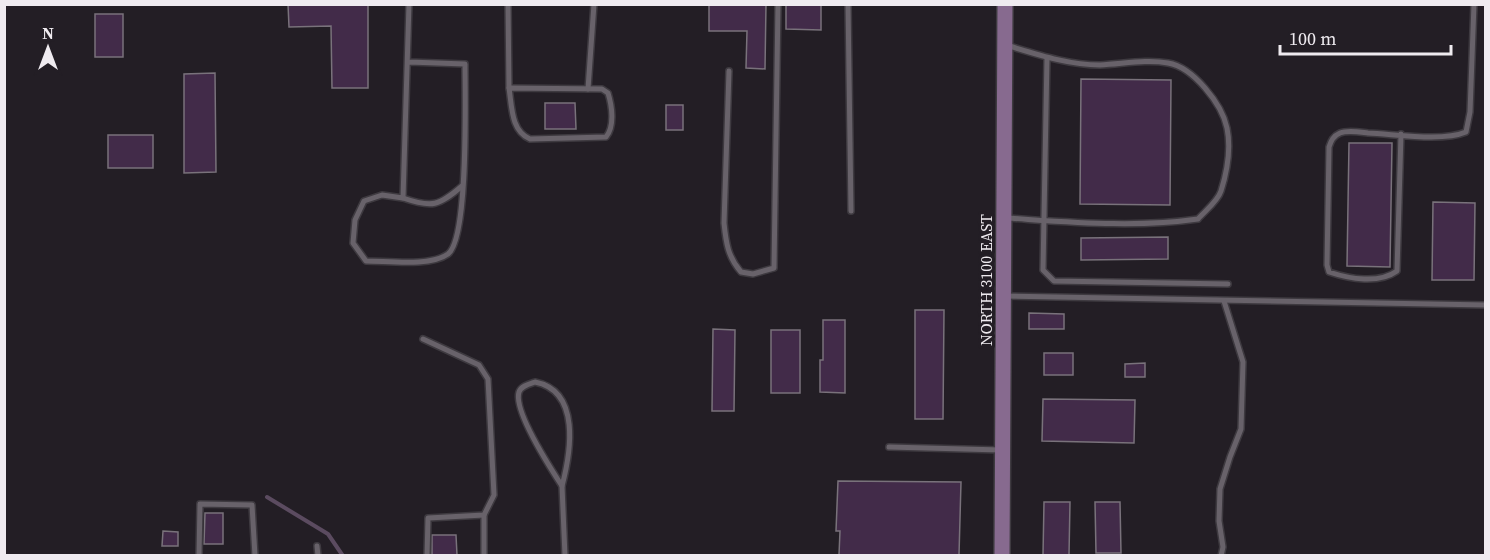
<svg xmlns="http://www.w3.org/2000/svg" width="1490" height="560" viewBox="0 0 1490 560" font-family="'Source Serif 4',serif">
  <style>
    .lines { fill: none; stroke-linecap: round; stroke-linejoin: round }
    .stream { stroke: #5b4b60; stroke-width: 4 }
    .building { fill: #422b49; stroke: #79727b; stroke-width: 1.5 }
    .lane-casing { stroke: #3e3a40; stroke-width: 8 }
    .secondary-casing { stroke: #3e3a40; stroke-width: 18 }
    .lane { stroke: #68626a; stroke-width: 5 }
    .secondary { stroke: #876a8f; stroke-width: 15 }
    .labels { text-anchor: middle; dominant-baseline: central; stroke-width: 6; stroke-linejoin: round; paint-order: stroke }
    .street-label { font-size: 16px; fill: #efebf0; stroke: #231e25 }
  </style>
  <rect width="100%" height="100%" fill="#231e25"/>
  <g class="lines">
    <!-- stream -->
    <polyline class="stream" points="267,497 328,534 343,556"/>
  </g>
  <!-- building -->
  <g class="building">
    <polygon points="288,4 368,4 368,88 332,88 331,26 289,27"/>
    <polygon points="709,4 766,4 765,69 746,68 747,31 709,31"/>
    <polygon points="786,4 821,4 821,30 786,29"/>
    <rect x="95" y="14" width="28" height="43"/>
    <polygon points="215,73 216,172 184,173 184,74"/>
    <polygon points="1081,79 1171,80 1170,205 1080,204"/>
    <polygon points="545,103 575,103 576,129 545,129"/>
    <rect x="666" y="105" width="17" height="25"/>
    <rect x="108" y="135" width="45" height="33"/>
    <polygon points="1349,143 1392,143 1390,267 1347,266"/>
    <polygon points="1433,202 1475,203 1474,280 1432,280"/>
    <polygon points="1168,237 1168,259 1081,260 1081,238"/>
    <polygon points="915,310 944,310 943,419 915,419"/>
    <polygon points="1029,313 1064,314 1064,329 1029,329"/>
    <polygon points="823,320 845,320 845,393 820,392 820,360 823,360"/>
    <polygon points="713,329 735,330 734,411 712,411"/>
    <rect x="771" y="330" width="29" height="63"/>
    <rect x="1044" y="353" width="29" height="22"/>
    <polygon points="1145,363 1145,377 1125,377 1125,364"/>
    <polygon points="1043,399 1135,400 1134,443 1042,441"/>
    <polygon points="838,481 961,482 959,555 839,555 840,531 836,531"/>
    <polygon points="1044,502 1070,502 1069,555 1043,555"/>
    <polygon points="1095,502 1120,502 1121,553 1096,553"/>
    <polygon points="205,513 223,513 223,544 204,544"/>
    <polygon points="163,531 178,532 178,546 162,546"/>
    <polygon points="432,535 456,535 457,555 432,555"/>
  </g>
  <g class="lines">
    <!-- lane casing -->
    <g class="lane-casing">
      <g id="lane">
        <polyline points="508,4 509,88"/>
        <polyline points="848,4 851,211"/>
        <path d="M 1006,45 C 1036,54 1068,65 1100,65 C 1123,64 1146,59 1168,63 C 1193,67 1222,104 1227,128 C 1231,148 1227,172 1221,191 C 1218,201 1205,211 1198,219 C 1135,228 1070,222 1007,218"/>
        <polyline points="1047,58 1043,270 1054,281 1228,284"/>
        <path d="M 409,62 L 465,64 C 465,95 469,238 448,254 C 430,267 388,261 366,261 L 353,243 L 355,220 L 364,201 L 382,195 L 403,198 L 409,4"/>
        <path d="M 729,71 L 724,223 C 726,243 728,257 741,272 L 753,274 L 774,268 L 778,4"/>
        <path d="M 509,88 L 602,89 L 608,93 C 612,106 615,126 606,137 L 530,139 C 511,131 512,107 509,88 Z"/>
        <polyline points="588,89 594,4"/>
        <path d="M 1401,134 L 1397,271 C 1379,284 1350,279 1329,272 L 1327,265 L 1329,147 C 1331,141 1333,136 1340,133 C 1348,130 1359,132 1368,133 C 1395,134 1442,142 1466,132 L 1470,112 L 1474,4"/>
        <path d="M 403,198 C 432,208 439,206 462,186"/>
        <polyline points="1004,296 1486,305"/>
        <polyline points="423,339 479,365 488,379 494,495 484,515 428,518 427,556"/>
        <path d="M 535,382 C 581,391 571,452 562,486 C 551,469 513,411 519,392 C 521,386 529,384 535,382 Z"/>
        <polyline points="889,447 1001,450"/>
        <polyline points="562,486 565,556"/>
        <polyline points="317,546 318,556"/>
        <polyline points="199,556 200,504 252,505 255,556"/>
        <polyline points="484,556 484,515"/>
        <polyline points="1221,556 1223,547 1219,521 1220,489 1230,457 1241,429 1243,362 1224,301"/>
      </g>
    </g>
    <!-- secondary casing -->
    <g class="secondary-casing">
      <polyline id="secondary" points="1002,556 1005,4"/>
    </g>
    <!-- lane -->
    <use href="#lane" class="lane"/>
    <!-- secondary -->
    <use href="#secondary" class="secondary"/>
  </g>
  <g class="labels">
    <!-- street labels -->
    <g class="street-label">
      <text transform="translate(986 280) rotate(-90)">NORTH 3100 EAST</text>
    </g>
  </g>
  <!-- border -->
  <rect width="1490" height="560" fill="none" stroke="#efebf0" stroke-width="12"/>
  <!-- north arrow -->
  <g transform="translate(48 48)" stroke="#231e25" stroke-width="4.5" paint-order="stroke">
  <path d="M0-4.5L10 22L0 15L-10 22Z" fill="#efebf0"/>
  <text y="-9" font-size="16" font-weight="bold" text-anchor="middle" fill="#efebf0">N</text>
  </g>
  <!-- scale -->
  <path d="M1280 45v9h171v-9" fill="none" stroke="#efebf0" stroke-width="3"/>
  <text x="1289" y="45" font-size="18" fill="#efebf0" stroke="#231e25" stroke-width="4.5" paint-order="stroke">100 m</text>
</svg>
